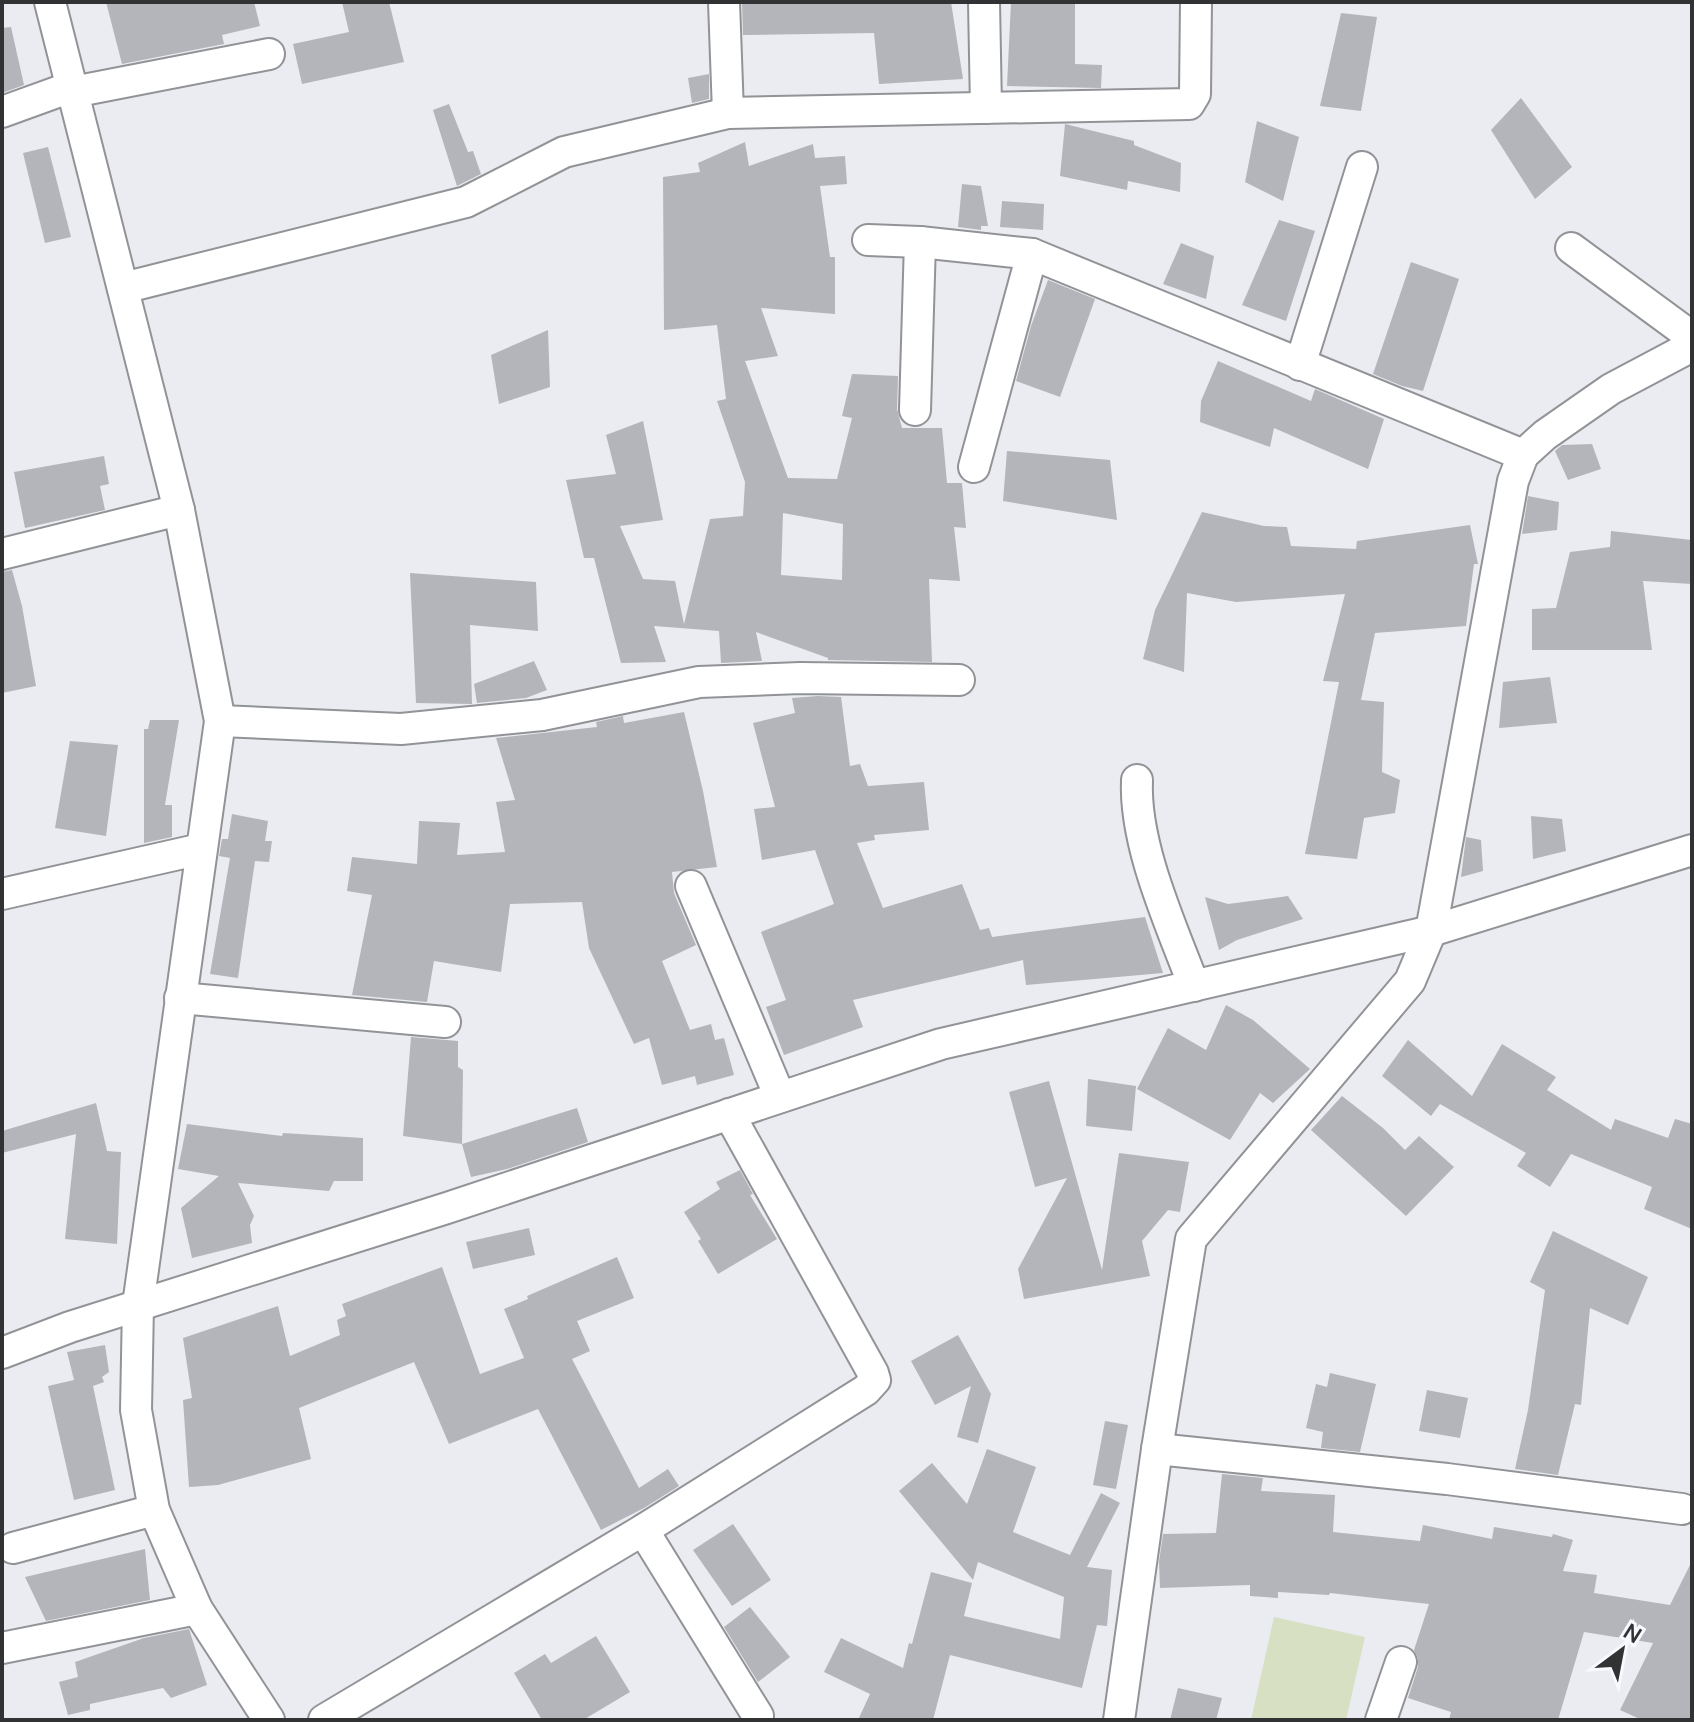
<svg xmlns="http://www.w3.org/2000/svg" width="1694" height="1722" viewBox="0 0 1694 1722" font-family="Manrope,sans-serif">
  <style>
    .green { fill: #d7e0c3 }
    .building { fill: #b3b5ba; fill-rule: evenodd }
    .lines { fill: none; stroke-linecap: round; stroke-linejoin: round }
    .minor-casing { stroke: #919397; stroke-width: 34 }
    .minor { stroke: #fff; stroke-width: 30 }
  </style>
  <rect width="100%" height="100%" fill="#eaecf1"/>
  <!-- green -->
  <polygon class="green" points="1274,1617 1365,1637 1346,1720 1251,1720"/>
  <!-- building -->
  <g class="building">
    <polygon points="106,2 254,2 260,26 222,35 224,44 122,64"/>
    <polygon points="342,2 389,2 404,62 302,84 293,44 349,32"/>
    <polygon points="742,2 951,2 963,79 879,84 874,33 743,35"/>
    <polygon points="1011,2 1075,2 1075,64 1102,65 1101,88 1007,86"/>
    <polygon points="1341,13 1377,17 1361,111 1320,106"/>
    <polygon points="11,27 24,85 2,93 2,28"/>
    <polygon points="709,74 709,99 692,103 688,78"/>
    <polygon points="1521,98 1572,167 1535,199 1491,130"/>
    <polygon points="449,104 468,152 473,151 481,174 457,186 433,110"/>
    <polygon points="1257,121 1299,137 1283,201 1245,182"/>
    <polygon points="1065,124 1134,141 1134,145 1181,163 1180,192 1128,181 1127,190 1060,176"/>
    <path d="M 745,142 L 749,166 L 813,144 L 815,158 L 845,156 L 847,184 L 820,186 L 830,257 L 835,257 L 835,314 L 761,308 L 778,356 L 745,361 L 788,478 L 837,479 L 852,418 L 842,416 L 852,374 L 898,376 L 897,409 L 902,428 L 942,428 L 947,483 L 962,483 L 966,528 L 954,527 L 960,581 L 929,579 L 932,662 L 828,660 L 828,658 L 756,632 L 762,661 L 721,663 L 719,631 L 654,626 L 666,662 L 621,663 L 594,558 L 584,558 L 566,480 L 616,474 L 606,435 L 643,421 L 663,520 L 620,526 L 643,579 L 675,581 L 684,624 L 710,519 L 743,516 L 745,482 L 717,401 L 726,399 L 717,325 L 664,330 L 663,177 L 700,172 L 698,163 ZM 783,513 L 843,524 L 842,580 L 781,575 Z"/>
    <polygon points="48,147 71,237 45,243 23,153"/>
    <polygon points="962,184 981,186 988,226 981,226 981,230 958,227"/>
    <polygon points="1002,201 1044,204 1043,230 1000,227"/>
    <polygon points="1279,220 1315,231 1286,321 1242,305"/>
    <polygon points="1181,243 1214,256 1206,299 1163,284"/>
    <polygon points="1411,262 1459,279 1423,391 1402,386 1373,374"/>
    <polygon points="1048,280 1095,299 1060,397 1016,381 1031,326"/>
    <polygon points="548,330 550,387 499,404 491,355"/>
    <polygon points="1218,361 1311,401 1315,389 1384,419 1368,469 1274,428 1270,447 1200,422 1201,401"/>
    <polygon points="1592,444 1601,469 1568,480 1555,451 1562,445"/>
    <polygon points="1007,451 1110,460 1117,520 1003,501"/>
    <polygon points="104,456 109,484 100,486 105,510 25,528 14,472"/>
    <polygon points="1528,496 1559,502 1557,530 1522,534"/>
    <polygon points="1202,512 1264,526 1287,527 1291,546 1356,549 1357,541 1470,525 1478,564 1474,564 1466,626 1375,633 1361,700 1384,702 1382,772 1400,780 1395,813 1364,818 1357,859 1305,854 1339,682 1323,681 1345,594 1236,602 1187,593 1184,672 1143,659 1155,610"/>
    <polygon points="1611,531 1692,540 1692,584 1643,581 1652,650 1532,650 1532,609 1556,608 1570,552 1610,547"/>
    <polygon points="12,570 22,606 36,686 2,693 2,572"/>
    <polygon points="410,573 536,582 538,631 470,625 472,704 416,703"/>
    <polygon points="534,661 547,690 526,698 477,703 474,684"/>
    <polygon points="1550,677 1557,723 1499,728 1503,682"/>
    <polygon points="818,696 841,697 850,766 860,764 868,786 924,782 929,830 874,835 875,840 857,843 883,908 962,884 980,930 989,928 992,937 1145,917 1163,973 1026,985 1023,960 853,1000 863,1027 784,1055 766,1007 786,1000 761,932 834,904 815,850 762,860 754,809 775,807 753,723 795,713 792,698"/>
    <polygon points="684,712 703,791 717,867 672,872 674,893 696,945 662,961 690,1030 711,1024 715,1040 724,1038 734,1075 697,1085 695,1076 662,1085 649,1038 634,1044 589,948 582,902 510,904 501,972 434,961 427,1002 352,995 372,895 347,891 352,857 417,864 419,821 460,823 457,855 505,852 496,802 515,800 496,738 597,727 596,722 623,716 624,723"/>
    <polygon points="150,720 179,720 165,805 172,805 172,837 144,843 144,729 148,729"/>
    <polygon points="70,741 118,745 106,836 55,828"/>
    <polygon points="232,814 268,821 265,841 272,841 269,862 255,861 238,978 210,974 230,858 219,856 222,839 228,839"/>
    <polygon points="1531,816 1562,819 1566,851 1533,859"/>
    <polygon points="1466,837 1481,840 1483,871 1461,877"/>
    <polygon points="1288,896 1303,919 1237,940 1219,950 1205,897 1228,904"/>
    <polygon points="1226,1005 1253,1020 1310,1069 1273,1103 1260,1093 1230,1140 1137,1089 1168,1028 1206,1050"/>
    <polygon points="411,1037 458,1041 458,1067 463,1070 462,1144 577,1108 588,1142 507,1169 471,1177 462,1144 403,1136"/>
    <polygon points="1408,1040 1472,1096 1502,1044 1556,1077 1547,1090 1611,1130 1615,1119 1668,1138 1675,1119 1692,1124 1692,1229 1644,1209 1652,1187 1571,1154 1550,1187 1517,1166 1526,1153 1440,1104 1431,1116 1382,1076"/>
    <polygon points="1088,1079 1136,1086 1132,1131 1086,1126"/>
    <polygon points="1049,1081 1102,1270 1119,1153 1189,1162 1180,1212 1168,1210 1142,1241 1150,1276 1024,1299 1018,1269 1067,1178 1035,1187 1009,1092"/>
    <polygon points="1342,1096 1383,1128 1405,1150 1419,1136 1454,1167 1406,1216 1311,1130"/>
    <polygon points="96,1103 107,1151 121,1152 117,1244 65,1239 76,1134 2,1153 2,1131"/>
    <polygon points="187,1124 282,1136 283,1133 363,1138 363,1181 334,1181 329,1191 238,1183 254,1216 250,1225 252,1243 192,1258 181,1208 219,1176 178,1169"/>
    <polygon points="740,1170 753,1194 750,1195 777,1239 718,1274 698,1241 701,1239 684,1212 720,1189 716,1182"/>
    <polygon points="529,1228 535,1255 473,1269 466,1242"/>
    <polygon points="1553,1231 1648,1277 1628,1325 1590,1308 1581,1405 1575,1404 1558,1475 1515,1469 1528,1410 1545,1290 1530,1282"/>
    <polygon points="617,1257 634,1298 577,1321 590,1351 572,1359 639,1488 668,1469 679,1486 644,1508 601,1530 538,1409 449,1444 414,1362 299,1408 311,1459 218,1485 189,1487 183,1400 192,1398 183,1338 278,1306 290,1356 340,1335 337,1320 346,1316 342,1304 442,1267 480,1374 524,1358 504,1309 528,1299 527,1296"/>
    <polygon points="958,1335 991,1394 978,1443 957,1437 971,1386 935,1405 911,1361"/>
    <polygon points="105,1345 109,1372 102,1377 104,1382 93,1386 115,1490 74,1500 48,1386 74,1380 67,1352"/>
    <polygon points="1330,1373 1376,1384 1360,1452 1321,1448 1323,1432 1306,1428 1316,1384 1327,1387"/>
    <polygon points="1427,1390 1468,1398 1460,1438 1419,1431"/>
    <polygon points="1105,1421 1128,1425 1116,1489 1093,1485"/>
    <polygon points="987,1449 1036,1467 1013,1532 1070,1555 1101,1493 1120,1503 1087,1567 1112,1570 1107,1626 1097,1625 1082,1688 950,1655 933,1720 858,1720 870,1694 824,1672 841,1638 903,1668 909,1643 912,1644 931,1572 972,1583 964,1616 1060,1639 1064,1597 978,1562 973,1580 899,1491 932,1463 967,1504"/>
    <polygon points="1222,1474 1263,1478 1261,1491 1335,1495 1333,1532 1420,1541 1423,1525 1492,1539 1494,1527 1552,1537 1553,1534 1573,1540 1563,1571 1597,1575 1594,1593 1670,1605 1692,1561 1692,1720 1642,1720 1620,1710 1653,1643 1584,1632 1558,1720 1449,1720 1451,1712 1408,1698 1418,1667 1418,1658 1414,1650 1429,1604 1330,1593 1329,1595 1278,1592 1278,1598 1250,1596 1250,1585 1160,1588 1159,1562 1163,1534 1216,1533"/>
    <polygon points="733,1524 771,1580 732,1606 693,1550"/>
    <polygon points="145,1549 150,1600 46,1621 25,1577"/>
    <polygon points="750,1607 790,1657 758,1682 724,1627"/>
    <polygon points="189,1629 207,1685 171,1698 163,1688 90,1704 90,1710 68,1715 59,1682 78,1677 75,1662 144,1638"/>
    <polygon points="596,1636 630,1692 583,1720 542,1720 514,1673 545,1654 551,1663"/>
    <polygon points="1178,1688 1222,1698 1216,1720 1170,1720"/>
  </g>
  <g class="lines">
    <!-- minor casing -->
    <g class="minor-casing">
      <g id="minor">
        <polyline points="50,2 179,510 220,721 138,1305 136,1410 154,1510 197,1609 269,1720"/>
        <polyline points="724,2 728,113"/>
        <polyline points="984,2 986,108"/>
        <polyline points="73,92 269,54"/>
        <polyline points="2,112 71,87"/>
        <polyline points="868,240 920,242 1032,254 1523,455"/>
        <polyline points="1571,248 1692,337"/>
        <polyline points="123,288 466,202 564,152 728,113 1189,104 1195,94 1196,2"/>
        <polyline points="1300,365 1362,167"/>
        <polyline points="915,410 920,242"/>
        <polyline points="974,467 1032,254"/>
        <polyline points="2,554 179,510"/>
        <polyline points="220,721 401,729 542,715 699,682 800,678 959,680"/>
        <path d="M 1137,780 C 1134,845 1171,925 1194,986"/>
        <polyline points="691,886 780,1097"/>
        <polyline points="2,894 201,849"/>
        <polyline points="180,998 445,1022"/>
        <polyline points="2,1353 70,1327 447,1208 941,1044 1431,931 1692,850"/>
        <polyline points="1157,1449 1447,1479 1682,1509"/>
        <polyline points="643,1530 758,1716"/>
        <polyline points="13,1548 154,1510"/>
        <polyline points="2,1648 197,1609"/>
        <polyline points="324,1720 643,1530 866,1390 875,1380 873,1373 729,1114"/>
        <polyline points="1119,1720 1157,1449 1191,1239 1410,981 1431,931 1513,481 1523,455 1545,435 1611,389 1692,346"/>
        <polyline points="1381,1720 1401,1662"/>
      </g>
    </g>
    <!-- minor -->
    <use href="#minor" class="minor"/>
  </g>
  <!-- border -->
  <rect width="1694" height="1722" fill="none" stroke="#313233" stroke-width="8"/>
  <!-- north arrow -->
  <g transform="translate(1622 1650) rotate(32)" stroke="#f7f9fe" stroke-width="6" paint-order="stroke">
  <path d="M0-6L14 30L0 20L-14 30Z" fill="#313233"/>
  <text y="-12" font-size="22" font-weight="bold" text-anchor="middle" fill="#313233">N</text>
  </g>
</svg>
